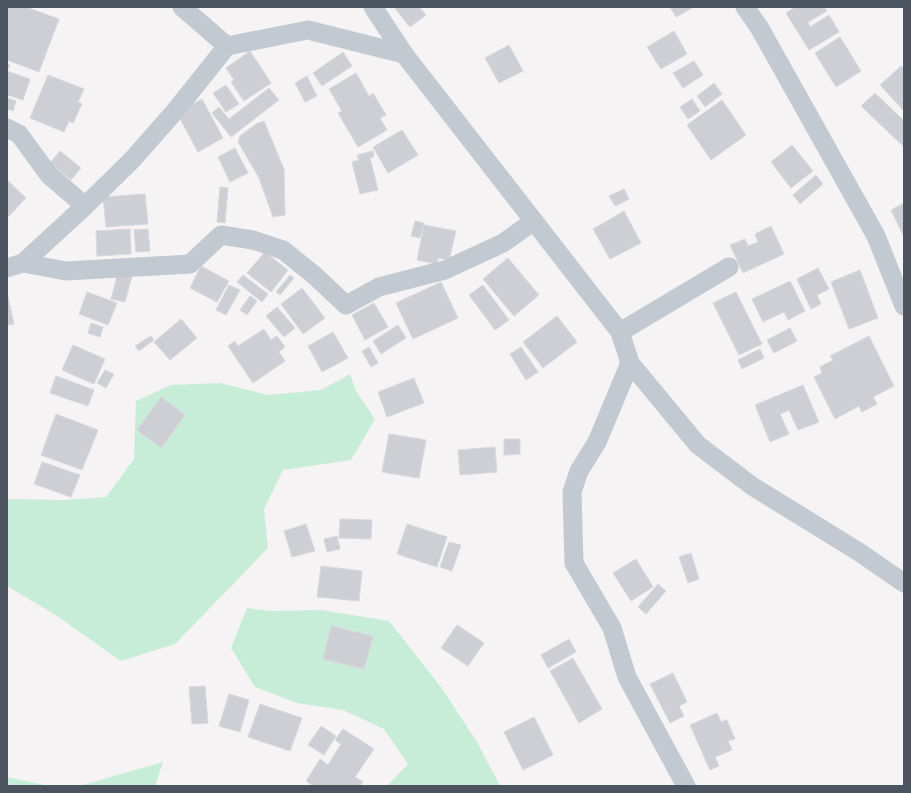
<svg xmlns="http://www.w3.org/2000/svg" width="911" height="793" viewBox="0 0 911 793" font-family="'Sofia Sans Condensed',sans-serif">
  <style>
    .green { fill: #c7edd8 }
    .building { fill: #cdcfd4; stroke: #d7d9dd }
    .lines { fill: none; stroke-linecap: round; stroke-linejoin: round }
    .minor { stroke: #c2c9d0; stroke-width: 19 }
  </style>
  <rect width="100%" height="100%" fill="#f5f3f3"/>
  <!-- green -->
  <g class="green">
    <polygon points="350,374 356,391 375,419 351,460 283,470 264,509 268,548 175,644 121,661 54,614 7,586 7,499 63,500 106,497 134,459 136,401 171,385 220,383 268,395 321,390"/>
    <polygon points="247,608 271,611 321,610 389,621 441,687 477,742 500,786 387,786 408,764 384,729 343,710 297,703 255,687 231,648"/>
    <polygon points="163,762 155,786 79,786"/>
    <polygon points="7,777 49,786 7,786"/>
  </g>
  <!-- building -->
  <g class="building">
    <polygon points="7,7 26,7 59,19 39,72 7,60"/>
    <polygon points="394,7 419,7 426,15 410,27"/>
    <polygon points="670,7 694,7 676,17"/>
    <polygon points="795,7 824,7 827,11 808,22 810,27 829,15 839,32 809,50 786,13"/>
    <polygon points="674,31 687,54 661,69 647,47"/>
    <polygon points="840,37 861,71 836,87 815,53"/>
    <polygon points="509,45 523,71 499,83 485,58"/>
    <polygon points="250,51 271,83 244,101 231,82 234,80 226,68"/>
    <polygon points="343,52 352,66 322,86 313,73"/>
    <polygon points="694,61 703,75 683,88 673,73"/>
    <polygon points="7,64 10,65 7,71 30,79 23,100 7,95"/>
    <polygon points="901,66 904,69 904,111 880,85"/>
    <polygon points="356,73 369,96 373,93 386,115 380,118 387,130 358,147 338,113 342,111 329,89"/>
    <polygon points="48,75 84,89 78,102 82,104 73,123 69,121 64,132 30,118"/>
    <polygon points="307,76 317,96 305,102 295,83"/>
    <polygon points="714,83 722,94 705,107 697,96"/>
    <polygon points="226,85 239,104 226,112 213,93"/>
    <polygon points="269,88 279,100 231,137 212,113 219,107 229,119"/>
    <polygon points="875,93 904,121 904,147 861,106"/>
    <polygon points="7,98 16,101 13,111 7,109"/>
    <polygon points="202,99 223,138 198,152 177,113"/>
    <polygon points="692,99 700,111 688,119 680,107"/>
    <polygon points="722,100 746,135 711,160 687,125"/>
    <polygon points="264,121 284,169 285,215 273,217 259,178 238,142 240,136 256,124"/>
    <polygon points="402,130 418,155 388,173 373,147"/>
    <polygon points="792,145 813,171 791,188 771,162"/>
    <polygon points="235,148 248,173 230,182 218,157"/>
    <polygon points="60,151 81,168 71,180 50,163"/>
    <polygon points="373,151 374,157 370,158 378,190 360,194 352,162 359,160 357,155"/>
    <polygon points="816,175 823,184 800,204 793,195"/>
    <polygon points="7,180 26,198 7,218"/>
    <polygon points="220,187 228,188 225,223 217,222"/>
    <polygon points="624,189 629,199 615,206 609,196"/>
    <polygon points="145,194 148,224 106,227 103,197"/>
    <polygon points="904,203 904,237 891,210"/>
    <polygon points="624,211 641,243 610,259 593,229"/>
    <polygon points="415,221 424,223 420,238 411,236"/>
    <polygon points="424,225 456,231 449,260 438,258 437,264 417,260"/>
    <polygon points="771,226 784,254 743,273 730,245 745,239 748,246 758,242 755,234"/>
    <polygon points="130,229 131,254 97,256 96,231"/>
    <polygon points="148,229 150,251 136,252 134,230"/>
    <polygon points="265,252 288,270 271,292 247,273"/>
    <polygon points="508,258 539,295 514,316 483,279"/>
    <polygon points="201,266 229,281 217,302 190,288"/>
    <polygon points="818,268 829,289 817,295 821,304 811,309 797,279"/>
    <polygon points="860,270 878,318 849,329 831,282"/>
    <polygon points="118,273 132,276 125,302 111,299"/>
    <polygon points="243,275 268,294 262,302 237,282"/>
    <polygon points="290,275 294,278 280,295 276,292"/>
    <polygon points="790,281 805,311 788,320 784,312 763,322 752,299"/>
    <polygon points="441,282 458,318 413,339 396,303"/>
    <polygon points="229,285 240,290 226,315 216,310"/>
    <polygon points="483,285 509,320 495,330 469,295"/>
    <polygon points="302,288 325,318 303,334 281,304"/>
    <polygon points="7,292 14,324 7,325"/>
    <polygon points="87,292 117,303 108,325 79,314"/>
    <polygon points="736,292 762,344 739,355 713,303"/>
    <polygon points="250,296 257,301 247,315 240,310"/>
    <polygon points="374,303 388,327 365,340 352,315"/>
    <polygon points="277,307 295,328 284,337 266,316"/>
    <polygon points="557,316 577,342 543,368 523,342"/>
    <polygon points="181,319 197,338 170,360 154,342"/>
    <polygon points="91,323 103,327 100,337 88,333"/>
    <polygon points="398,325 406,338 381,354 373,341"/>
    <polygon points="790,328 797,341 774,353 767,340"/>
    <polygon points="264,329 271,340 277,336 285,347 279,352 285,361 253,383 228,346 235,341 238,346"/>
    <polygon points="333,332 348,358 322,372 308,346"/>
    <polygon points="151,336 154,340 139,351 135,346"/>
    <polygon points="869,336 894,386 873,397 877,404 862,412 859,406 835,419 814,377 822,373 820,367 833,360 830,356"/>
    <polygon points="73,345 105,359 94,384 62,370"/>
    <polygon points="369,347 378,363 371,367 362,351"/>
    <polygon points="521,347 538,372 526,380 510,354"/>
    <polygon points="760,349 764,358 742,369 738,360"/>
    <polygon points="105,370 114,374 106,388 97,383"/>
    <polygon points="56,376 94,390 88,406 50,393"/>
    <polygon points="414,378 424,403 387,417 378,392"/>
    <polygon points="803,385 819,422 798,430 789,410 780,414 789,434 770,442 755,405"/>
    <polygon points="161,397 185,415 161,448 137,430"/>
    <polygon points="56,414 98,430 82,470 41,455"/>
    <polygon points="389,434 426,440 419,478 382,472"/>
    <polygon points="504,439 520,439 520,454 504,455"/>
    <polygon points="495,447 497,472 460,475 458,450"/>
    <polygon points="42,462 80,475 71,497 34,484"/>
    <polygon points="340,519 372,520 371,539 339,538"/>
    <polygon points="306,524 315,551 292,557 284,531"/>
    <polygon points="407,524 447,537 437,567 397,554"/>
    <polygon points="337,536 340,549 327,552 324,539"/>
    <polygon points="449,542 461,545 452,571 440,567"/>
    <polygon points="691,553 699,579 688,583 679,557"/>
    <polygon points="636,559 653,587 631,601 613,573"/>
    <polygon points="321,566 362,571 359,601 317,597"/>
    <polygon points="658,584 666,591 646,614 638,607"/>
    <polygon points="457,625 484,643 468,666 441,648"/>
    <polygon points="331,626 373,636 364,669 323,659"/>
    <polygon points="569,639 576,652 548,668 541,655"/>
    <polygon points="573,658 602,709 579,723 550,671"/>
    <polygon points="673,673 687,702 679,706 684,716 670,723 650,684"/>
    <polygon points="205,686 208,723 192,724 189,687"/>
    <polygon points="229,694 249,700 240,732 219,726"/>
    <polygon points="260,704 302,718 290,751 248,737"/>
    <polygon points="717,713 721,722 727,720 735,739 728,741 732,750 715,757 719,766 710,770 690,725"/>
    <polygon points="534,717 553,755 523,770 504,732"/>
    <polygon points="321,726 336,736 324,755 308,745"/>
    <polygon points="343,729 374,749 355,777 363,782 360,786 313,786 306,781 320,759 328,765 341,744 335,740"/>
  </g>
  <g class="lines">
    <!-- minor -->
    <g class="minor">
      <polyline points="182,7 227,46 308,30 404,54"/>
      <polyline points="373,7 404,54 620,332 630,363 698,445 752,486 859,552 904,583"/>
      <polyline points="745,7 759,27 876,236 904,306"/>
      <polyline points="7,128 19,134 49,175 85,206"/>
      <polyline points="23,263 66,271 190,264 221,235 253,240 283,250 314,275 346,305 379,287 445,270 503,243 534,221"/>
      <polyline points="7,268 23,263 85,206 132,160 176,110 227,46"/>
      <polyline points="620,332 729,267"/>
      <polyline points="630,363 597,442 579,471 572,492 574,563 612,628 627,677 686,786"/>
    </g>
  </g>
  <!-- border -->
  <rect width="911" height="793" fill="none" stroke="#4c545f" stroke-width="16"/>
</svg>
